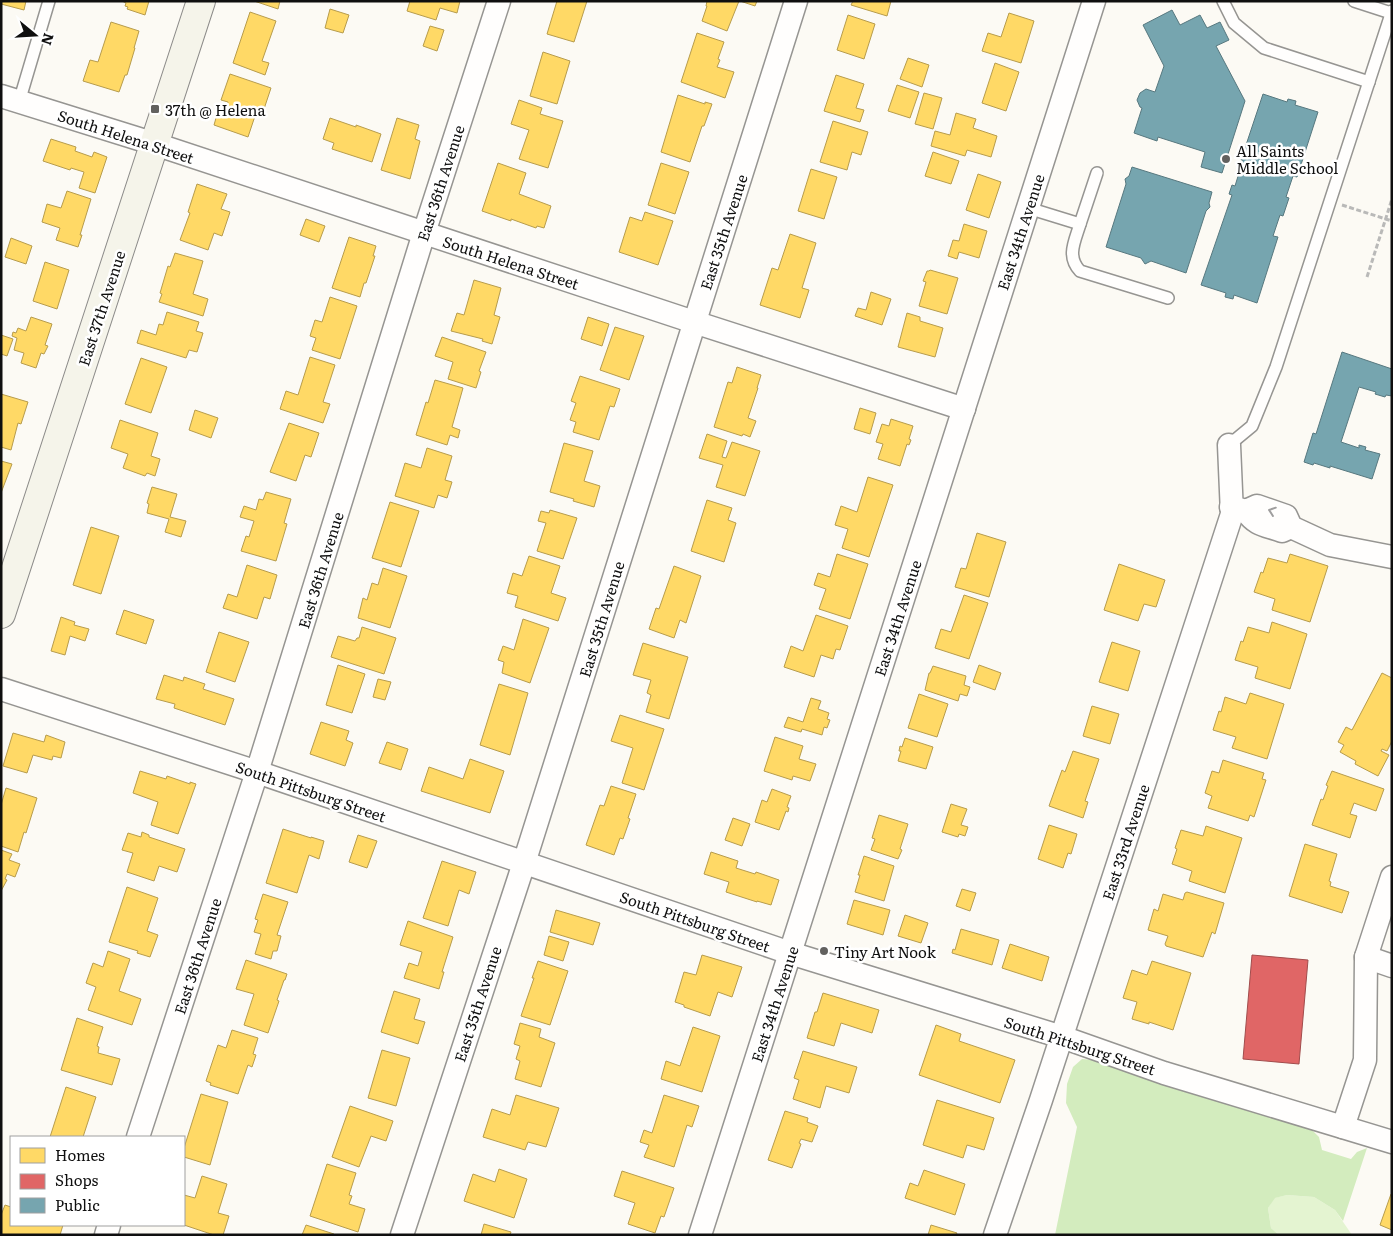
<svg xmlns="http://www.w3.org/2000/svg" width="1393" height="1236" viewBox="0 0 1393 1236" font-family="Literata,serif">
  <style>
    .green { fill: #e4f4d1 }
    .forest { fill: #d3ecbe }
    .homes { fill: #ffd966; stroke: #b79c4c }
    .shops { fill: #e06666; stroke: #a14c4c }
    .public { fill: #76a5af; stroke: #57787f }
    .lines { fill: none; stroke-linecap: round; stroke-linejoin: round }
    .lane-casing { stroke: #969592; stroke-width: 14 }
    .street-casing { stroke: #969592; stroke-width: 25 }
    .secondary-casing { stroke: #8c8b89; stroke-width: 30 }
    .path { stroke: #b9b9b8; stroke-width: 3; stroke-dasharray: 5 2.5; stroke-linecap: butt }
    .lane { stroke: #fffefd; stroke-width: 11 }
    .street { stroke: #fffefd; stroke-width: 22 }
    .secondary { stroke: #f5f4ea; stroke-width: 28 }
    .oneway { stroke: #9f9e9e }
    .poi-dot { fill: #62615f; stroke: #fff; stroke-width: 2 }
    .labels { text-anchor: middle; dominant-baseline: central; stroke-width: 5; stroke-linejoin: round; paint-order: stroke }
    .poi-label { font-size: 15px; fill: #0f0f0f; stroke: #fff; text-anchor: start }
    .street-label { font-size: 15px; fill: #0f0f0f; stroke: #fff }
  </style>
  <rect width="100%" height="100%" fill="#fcfaf4"/>
  <!-- green -->
  <polygon class="green" points="1287,1195 1314,1197 1335,1210 1352,1235 1279,1235 1271,1228 1268,1208 1274,1198"/>
  <!-- forest -->
  <polygon class="forest" points="1082,1059 1093,1060 1312,1130 1319,1137 1322,1150 1351,1159 1357,1152 1367,1148 1343,1221 1335,1210 1314,1197 1287,1195 1275,1198 1268,1208 1271,1228 1279,1235 1055,1235 1077,1127 1066,1103 1067,1084 1073,1067"/>
  <!-- homes -->
  <g class="homes">
    <polygon points="1,1 26,1 24,10 1,4"/>
    <polygon points="122,1 149,1 145,15 127,9 128,7 125,6 126,3"/>
    <polygon points="254,1 280,1 278,9"/>
    <polygon points="410,1 460,1 457,13 440,8 436,20 407,11"/>
    <polygon points="557,1 587,1 574,42 547,34"/>
    <polygon points="707,1 739,1 727,31 702,21 707,6 706,6"/>
    <polygon points="740,1 757,1 755,6"/>
    <polygon points="853,1 891,1 887,16 851,5"/>
    <polygon points="330,9 349,15 343,33 325,28"/>
    <polygon points="250,12 276,21 262,61 269,63 265,75 233,63"/>
    <polygon points="1009,13 1034,21 1021,63 982,51 988,33 1001,37"/>
    <polygon points="848,15 875,24 864,59 837,50"/>
    <polygon points="111,22 139,31 134,48 135,48 127,75 125,75 119,92 83,81 90,60 98,62"/>
    <polygon points="430,26 444,30 437,51 423,46"/>
    <polygon points="697,33 724,42 718,59 720,60 717,67 734,72 725,98 681,82"/>
    <polygon points="543,52 570,61 557,104 530,96"/>
    <polygon points="908,58 929,65 922,87 900,79"/>
    <polygon points="995,63 1019,72 1006,111 982,103"/>
    <polygon points="230,74 271,88 263,112 257,110 248,137 214,125 218,111 224,113 228,102 221,100"/>
    <polygon points="836,75 864,84 856,108 864,110 860,122 824,111"/>
    <polygon points="897,85 919,92 910,118 888,111"/>
    <polygon points="924,93 942,98 933,129 915,124"/>
    <polygon points="678,95 705,104 705,102 712,104 704,126 702,126 690,162 661,152"/>
    <polygon points="519,100 542,108 540,114 563,121 548,168 519,159 529,130 511,124"/>
    <polygon points="956,113 976,119 973,128 997,136 991,157 967,150 965,156 931,146 935,131 950,135"/>
    <polygon points="330,118 356,127 356,125 381,134 372,162 332,149 334,143 323,139"/>
    <polygon points="397,118 419,125 415,139 420,141 410,179 381,170"/>
    <polygon points="833,121 868,132 861,155 852,152 847,170 820,162"/>
    <polygon points="51,139 76,147 75,151 92,157 94,152 107,157 95,193 79,188 84,172 71,168 70,170 43,161"/>
    <polygon points="933,152 959,161 951,184 925,176"/>
    <polygon points="498,163 526,173 519,194 551,206 544,228 537,226 536,228 511,219 511,221 482,211"/>
    <polygon points="661,163 689,172 675,214 648,205"/>
    <polygon points="811,169 837,177 824,219 798,211"/>
    <polygon points="978,174 1001,182 989,218 966,210"/>
    <polygon points="197,184 227,194 221,209 230,212 222,236 214,233 208,250 180,240 190,213 188,212"/>
    <polygon points="67,191 91,199 80,235 82,235 78,247 56,240 60,228 42,222 47,204 61,208"/>
    <polygon points="645,212 673,221 658,265 619,252 630,217 642,221"/>
    <polygon points="306,219 325,226 319,242 300,235"/>
    <polygon points="964,224 987,231 979,258 959,252 957,259 948,256 953,240 959,241"/>
    <polygon points="790,234 816,243 802,288 809,290 800,318 760,305 772,268 778,270"/>
    <polygon points="349,237 376,246 373,256 375,256 366,283 364,283 360,297 332,288"/>
    <polygon points="11,238 32,246 26,264 5,257"/>
    <polygon points="175,253 203,261 193,294 208,299 203,316 159,302 162,294 160,293 168,266 170,267"/>
    <polygon points="45,262 69,270 57,309 33,301"/>
    <polygon points="930,270 958,278 947,314 919,306 926,282 923,281 927,271 929,271"/>
    <polygon points="474,280 501,288 494,315 500,317 492,344 482,341 483,339 451,331 457,313 464,315"/>
    <polygon points="871,292 891,299 882,325 855,316 858,308 866,310"/>
    <polygon points="330,297 357,306 340,359 312,350 316,338 310,336 315,320 322,322"/>
    <polygon points="167,312 199,322 196,331 203,333 197,352 189,350 186,358 137,343 141,330 156,335 159,324 163,325"/>
    <polygon points="907,313 920,317 920,321 943,328 935,357 898,347"/>
    <polygon points="31,317 52,324 45,345 48,346 44,354 41,353 36,368 21,363 24,353 14,350 17,338 12,336 13,332 16,333 18,328 26,331"/>
    <polygon points="588,317 609,324 602,346 581,339"/>
    <polygon points="615,327 644,336 629,380 600,370"/>
    <polygon points="1,335 13,339 7,356 1,354"/>
    <polygon points="442,337 486,352 479,371 481,372 476,388 448,379 453,362 435,356"/>
    <polygon points="310,357 335,365 323,402 330,404 323,423 280,409 286,391 298,395"/>
    <polygon points="141,358 167,367 151,413 125,404"/>
    <polygon points="737,367 761,375 757,388 758,388 748,418 756,421 750,437 743,434 742,436 714,427 728,382 732,383"/>
    <polygon points="580,376 620,389 614,407 610,406 599,440 573,432 576,422 570,420 576,403 571,401"/>
    <polygon points="435,380 463,388 452,427 460,430 458,438 450,435 447,445 416,435 426,402 428,403"/>
    <polygon points="1,394 28,402 21,424 18,423 11,450 1,447"/>
    <polygon points="860,408 876,413 870,434 854,429"/>
    <polygon points="195,410 218,418 211,438 189,430"/>
    <polygon points="891,419 913,426 909,439 911,440 909,445 907,444 900,466 878,459 883,444 876,442 882,424 889,426"/>
    <polygon points="120,420 158,433 151,456 160,459 155,476 147,473 145,476 123,468 128,454 111,448"/>
    <polygon points="289,423 319,433 311,457 305,455 296,481 270,472"/>
    <polygon points="707,434 727,441 722,457 726,458 732,442 760,451 745,496 716,487 723,465 699,458"/>
    <polygon points="564,443 593,451 584,481 600,486 594,507 573,501 574,499 550,492"/>
    <polygon points="427,448 452,456 445,480 452,482 447,498 438,495 434,508 395,496 405,463 421,468"/>
    <polygon points="1,461 12,464 1,493"/>
    <polygon points="868,477 893,485 869,557 842,548 848,529 835,525 841,506 857,512"/>
    <polygon points="152,487 177,494 170,517 186,521 181,537 165,532 169,519 147,513 149,504 147,503"/>
    <polygon points="266,492 291,499 284,523 287,524 276,561 241,551 246,536 249,537 254,521 240,517 244,506 256,510 259,499 263,500"/>
    <polygon points="707,500 732,508 728,520 736,523 724,562 691,551"/>
    <polygon points="390,502 419,511 401,567 372,558"/>
    <polygon points="550,510 577,518 563,559 537,551 546,523 538,521 541,511 549,513"/>
    <polygon points="91,527 119,536 101,594 73,585"/>
    <polygon points="977,533 1006,542 989,597 955,587 961,568 966,569"/>
    <polygon points="837,554 868,564 850,619 819,609 826,589 814,585 818,573 830,577"/>
    <polygon points="1290,554 1328,566 1310,622 1272,610 1275,599 1254,592 1261,572 1263,573 1268,558 1287,563"/>
    <polygon points="529,556 560,566 551,593 566,598 558,621 515,607 518,596 507,593 513,573 522,576"/>
    <polygon points="1119,564 1165,580 1156,607 1144,604 1138,621 1104,610"/>
    <polygon points="247,565 277,575 270,599 264,597 257,619 223,608 228,594 237,597"/>
    <polygon points="674,566 701,576 686,623 680,620 674,638 649,629 656,608 659,609"/>
    <polygon points="383,568 407,576 390,628 358,618 363,598 367,600 372,583 378,585"/>
    <polygon points="964,595 988,603 969,659 935,648 941,629 951,632"/>
    <polygon points="124,610 154,620 146,644 116,634"/>
    <polygon points="816,615 848,626 840,650 836,649 833,659 821,655 814,677 784,667 791,646 803,651"/>
    <polygon points="61,617 75,622 74,625 89,629 85,641 70,636 65,655 51,651"/>
    <polygon points="523,619 549,628 530,683 502,673 504,662 498,660 503,646 514,650"/>
    <polygon points="1272,622 1307,634 1290,689 1255,678 1258,667 1235,660 1241,641 1243,642 1248,627 1269,633"/>
    <polygon points="362,627 396,638 384,674 331,657 338,636 355,641 357,638 359,638"/>
    <polygon points="219,632 249,642 235,682 206,672"/>
    <polygon points="1112,642 1140,651 1128,691 1099,682"/>
    <polygon points="643,643 688,657 669,719 646,712 651,695 647,693 651,680 633,675"/>
    <polygon points="338,665 365,674 352,713 326,705"/>
    <polygon points="979,665 1001,673 995,690 973,682"/>
    <polygon points="933,666 966,676 964,685 970,687 967,696 960,694 958,701 925,690 929,673 930,673"/>
    <polygon points="1382,673 1392,678 1392,741 1387,751 1382,749 1381,751 1389,755 1378,776 1355,764 1356,761 1340,752 1344,745 1338,742 1346,727 1352,730"/>
    <polygon points="164,675 183,681 184,677 205,684 203,689 234,699 225,725 174,708 175,704 156,699"/>
    <polygon points="378,679 391,682 385,700 373,697"/>
    <polygon points="499,684 528,693 510,755 480,745"/>
    <polygon points="1250,693 1284,704 1267,759 1232,748 1236,737 1213,730 1219,711 1221,712 1225,697 1246,704"/>
    <polygon points="919,694 948,704 937,737 908,728"/>
    <polygon points="811,698 821,701 818,709 829,713 827,719 830,720 827,728 824,727 822,735 802,729 801,732 784,727 788,717 803,722"/>
    <polygon points="1092,706 1119,714 1110,744 1083,736"/>
    <polygon points="620,715 664,729 644,790 622,783 633,748 611,741"/>
    <polygon points="321,722 349,731 346,740 353,743 345,766 310,754"/>
    <polygon points="13,733 44,742 46,735 65,742 61,758 53,756 52,760 33,755 27,773 3,766"/>
    <polygon points="775,737 803,746 799,759 816,764 810,781 793,776 792,780 764,771"/>
    <polygon points="905,738 933,747 926,769 898,761 901,751 899,751 900,746 902,747"/>
    <polygon points="387,742 408,749 401,770 379,763"/>
    <polygon points="1073,751 1099,759 1085,801 1088,802 1083,818 1049,806 1062,770 1065,772"/>
    <polygon points="470,759 504,771 490,813 421,791 429,767 463,779"/>
    <polygon points="1223,760 1264,773 1262,779 1266,780 1254,817 1250,815 1248,821 1208,808 1212,796 1205,793 1212,771 1219,773"/>
    <polygon points="140,771 166,779 167,776 190,784 190,782 196,784 178,834 151,825 158,802 133,793"/>
    <polygon points="1332,771 1384,789 1376,811 1354,803 1350,814 1357,816 1350,838 1312,825 1321,799 1323,800 1328,786 1326,785"/>
    <polygon points="611,786 636,794 628,818 630,819 623,839 620,838 614,855 586,845 600,805 604,806"/>
    <polygon points="6,788 37,798 26,833 24,832 18,852 1,846 1,805"/>
    <polygon points="772,789 791,796 787,807 789,808 788,812 786,811 779,830 755,822 762,800 767,802"/>
    <polygon points="951,804 967,809 961,825 968,827 965,836 959,834 958,837 942,832"/>
    <polygon points="879,815 908,824 900,849 902,850 898,859 871,850 875,839 872,838"/>
    <polygon points="733,818 750,824 742,846 725,840"/>
    <polygon points="1049,825 1077,834 1071,854 1068,853 1063,868 1038,859"/>
    <polygon points="1206,826 1242,838 1225,893 1189,881 1192,871 1172,864 1177,849 1175,848 1181,830 1203,836"/>
    <polygon points="283,829 311,838 311,837 324,841 319,859 309,855 297,893 266,883"/>
    <polygon points="142,832 149,835 149,837 185,849 177,872 159,866 154,881 127,872 133,853 122,850 128,833 141,837"/>
    <polygon points="358,835 377,841 367,868 349,862"/>
    <polygon points="1305,844 1337,854 1329,881 1331,882 1330,886 1349,892 1342,913 1289,896"/>
    <polygon points="1,850 12,854 9,860 20,864 15,877 7,874 5,879 7,880 1,891"/>
    <polygon points="711,852 738,861 736,868 755,874 756,872 779,880 771,905 757,901 757,902 726,892 729,882 704,874"/>
    <polygon points="864,856 894,866 884,901 855,892 860,875 858,875"/>
    <polygon points="442,861 476,872 469,894 459,890 448,926 423,918"/>
    <polygon points="127,887 158,898 147,931 158,935 150,957 137,953 138,951 109,942"/>
    <polygon points="962,889 976,893 970,911 956,906"/>
    <polygon points="1187,892 1224,903 1215,934 1212,932 1203,957 1166,946 1165,944 1168,936 1148,930 1154,909 1158,911 1163,894 1183,900 1185,893"/>
    <polygon points="263,894 288,902 277,935 281,936 277,951 273,951 271,959 255,954 261,934 254,932 258,920 255,919"/>
    <polygon points="854,900 890,910 883,935 847,924"/>
    <polygon points="556,910 600,923 593,945 550,932"/>
    <polygon points="905,915 928,923 921,943 898,936"/>
    <polygon points="408,921 453,937 442,972 444,972 439,989 404,978 409,963 418,966 422,952 400,945"/>
    <polygon points="961,929 999,940 992,965 952,953 953,949 955,950"/>
    <polygon points="549,936 569,942 563,961 544,955"/>
    <polygon points="1010,944 1049,957 1042,981 1002,968"/>
    <polygon points="108,951 130,959 119,991 141,999 132,1025 88,1010 96,987 86,983 93,963 103,967"/>
    <polygon points="702,955 742,967 732,997 718,992 710,1016 684,1007 684,1005 675,1002 684,972 696,975"/>
    <polygon points="246,960 287,974 285,980 284,980 277,1000 279,1001 268,1033 244,1025 254,994 236,989"/>
    <polygon points="538,961 568,971 550,1025 521,1016 534,978 532,978"/>
    <polygon points="1152,961 1191,973 1173,1030 1149,1022 1149,1024 1132,1019 1137,1002 1123,998 1132,970 1147,975"/>
    <polygon points="394,991 420,999 414,1019 425,1022 418,1044 381,1032"/>
    <polygon points="823,993 879,1010 872,1033 841,1023 834,1046 807,1038 815,1012 817,1012"/>
    <polygon points="77,1018 103,1027 97,1046 99,1047 98,1053 120,1059 112,1085 61,1070"/>
    <polygon points="520,1023 541,1029 539,1037 555,1043 541,1087 515,1079 520,1061 516,1059 520,1046 514,1044"/>
    <polygon points="936,1025 961,1034 959,1041 1015,1060 1000,1103 919,1075"/>
    <polygon points="693,1027 720,1036 702,1092 661,1079 666,1061 680,1066"/>
    <polygon points="232,1030 258,1038 253,1054 256,1055 252,1067 248,1065 238,1094 210,1085 211,1083 206,1081 218,1045 226,1048"/>
    <polygon points="382,1050 410,1058 396,1106 368,1098"/>
    <polygon points="803,1051 857,1067 849,1093 826,1086 820,1108 793,1099 799,1080 794,1078"/>
    <polygon points="66,1087 96,1097 83,1137 50,1137"/>
    <polygon points="201,1094 228,1102 210,1165 184,1157 184,1148"/>
    <polygon points="516,1095 559,1108 546,1147 528,1142 525,1150 483,1137 492,1109 510,1115"/>
    <polygon points="664,1095 699,1106 692,1127 687,1125 674,1167 644,1157 649,1145 640,1142 644,1130 652,1133"/>
    <polygon points="937,1100 994,1118 984,1150 967,1145 963,1158 923,1145"/>
    <polygon points="350,1106 393,1121 386,1141 371,1136 359,1167 332,1157"/>
    <polygon points="785,1111 808,1118 807,1122 818,1126 812,1142 801,1139 799,1143 801,1144 792,1168 768,1160"/>
    <polygon points="327,1164 356,1173 349,1195 352,1196 349,1204 365,1209 358,1232 310,1216"/>
    <polygon points="499,1169 527,1179 514,1218 464,1201 473,1174 495,1182"/>
    <polygon points="924,1170 965,1184 955,1215 905,1198 910,1183 918,1186"/>
    <polygon points="622,1171 674,1188 664,1217 661,1216 655,1233 628,1224 635,1203 614,1196"/>
    <polygon points="202,1176 227,1184 218,1213 229,1216 223,1235 214,1235 184,1225 184,1195 195,1198"/>
    <polygon points="1391,1194 1392,1194 1392,1230 1380,1225"/>
    <polygon points="5,1205 11,1207 11,1225 63,1225 60,1235 1,1235 1,1215"/>
    <polygon points="484,1224 511,1232 510,1235 481,1235"/>
    <polygon points="306,1225 334,1234 334,1235 302,1235"/>
    <polygon points="931,1225 957,1233 956,1235 928,1235"/>
  </g>
  <!-- shops -->
  <polygon class="shops" points="1252,955 1308,960 1299,1064 1243,1059"/>
  <!-- public -->
  <g class="public">
    <polygon points="1172,10 1180,25 1200,15 1207,28 1220,22 1229,40 1216,46 1245,101 1222,173 1201,167 1205,152 1158,137 1157,141 1134,133 1142,108 1140,107 1137,100 1140,93 1146,89 1155,92 1164,66 1143,25"/>
    <polygon points="1263,94 1287,102 1288,99 1296,101 1295,105 1318,112 1297,177 1293,176 1286,197 1289,198 1283,216 1280,215 1273,236 1278,237 1257,303 1234,295 1233,299 1225,297 1226,293 1201,285 1232,195 1229,194 1232,185 1235,186 1243,160 1241,160"/>
    <polygon points="1132,167 1212,192 1209,203 1210,207 1206,211 1186,273 1151,261 1145,264 1141,258 1106,247 1126,184 1125,179 1129,176"/>
    <polygon points="1342,352 1392,369 1392,396 1386,395 1385,397 1375,394 1376,392 1359,387 1341,442 1359,448 1359,445 1366,447 1365,450 1380,454 1372,479 1330,466 1330,468 1314,463 1313,465 1304,462 1313,433 1316,434"/>
  </g>
  <g class="lines">
    <!-- lane casing -->
    <g class="lane-casing">
      <g id="lane">
        <polyline points="1223,1 1234,23 1264,48 1369,82"/>
        <polyline points="1354,1 1391,13"/>
        <polyline points="19,102 49,1"/>
        <path d="M 1028,208 L 1080,224 C 1075,241 1066,256 1080,271 L 1168,298"/>
        <polyline points="1080,224 1097,173"/>
        <polyline points="1229,445 1252,426 1276,367 1392,11"/>
      </g>
    </g>
    <!-- street casing -->
    <g class="street-casing">
      <g id="street">
        <polyline points="1,96 155,144 694,322 964,409"/>
        <polyline points="1231,507 1246,511 1257,506 1286,516 1291,527 1330,545 1392,557"/>
        <path d="M 1246,511 C 1256,526 1266,525 1282,531 L 1291,527"/>
        <polyline points="1,689 257,772 790,953 1062,1037 1164,1073 1392,1142"/>
        <polyline points="1366,957 1392,966"/>
        <polyline points="1343,1127 1365,1060 1366,957 1392,877"/>
        <polyline points="138,1137 257,772 424,233 499,1"/>
        <polyline points="106,1235 109,1225"/>
        <polyline points="402,1235 524,863 796,1"/>
        <polyline points="700,1235 1094,1"/>
        <polyline points="995,1235 1041,1100 1232,514 1229,445"/>
      </g>
    </g>
    <!-- secondary casing -->
    <g class="secondary-casing">
      <polyline id="secondary" points="1,614 201,1"/>
    </g>
    <!-- path -->
    <g class="path">
      <polyline points="1342,205 1392,221"/>
      <polyline points="1367,277 1392,199"/>
    </g>
    <!-- lane -->
    <use href="#lane" class="lane"/>
    <!-- street -->
    <use href="#street" class="street"/>
    <!-- secondary -->
    <use href="#secondary" class="secondary"/>
  </g>
  <!-- one-way arrows -->
  <defs><path id="oneway-chevron" d="M-2-3.5L2.5 0L-2 3.5" fill="none" stroke-width="1.6" stroke-linecap="round" stroke-linejoin="round" transform="scale(1.25)"/></defs>
  <use class="oneway" href="#oneway-chevron" transform="translate(1272 511) rotate(-161)"/>
  <!-- markers -->
  <g class="poi-dot">
    <rect x="150" y="104" width="10" height="10" rx="2.5"/>
    <circle cx="1226" cy="159" r="5"/>
    <circle cx="824" cy="951" r="5"/>
  </g>
  <g class="labels">
    <!-- poi labels -->
    <g class="poi-label">
      <text x="165" y="109">37th @ Helena</text>
      <text x="1236" y="150">All Saints<tspan x="1236" dy="17">Middle School</tspan></text>
      <text x="834" y="951">Tiny Art Nook</text>
    </g>
    <!-- street labels -->
    <g class="street-label">
      <text transform="translate(126 136) rotate(18)">South Helena Street</text>
      <text transform="translate(440 183) rotate(-72)">East 36th Avenue</text>
      <text transform="translate(723 232) rotate(-72)">East 35th Avenue</text>
      <text transform="translate(1020 232) rotate(-72)">East 34th Avenue</text>
      <text transform="translate(511 262) rotate(18)">South Helena Street</text>
      <text transform="translate(101 308) rotate(-72)">East 37th Avenue</text>
      <text transform="translate(320 570) rotate(-73)">East 36th Avenue</text>
      <text transform="translate(897 618) rotate(-72)">East 34th Avenue</text>
      <text transform="translate(601 619) rotate(-73)">East 35th Avenue</text>
      <text transform="translate(311 791) rotate(19)">South Pittsburg Street</text>
      <text transform="translate(1125 842) rotate(-72)">East 33rd Avenue</text>
      <text transform="translate(695 921) rotate(19)">South Pittsburg Street</text>
      <text transform="translate(197 956) rotate(-72)">East 36th Avenue</text>
      <text transform="translate(477 1004) rotate(-72)">East 35th Avenue</text>
      <text transform="translate(774 1004) rotate(-72)">East 34th Avenue</text>
      <text transform="translate(1080 1045) rotate(18)">South Pittsburg Street</text>
    </g>
  </g>
  <!-- border -->
  <rect width="1393" height="1236" fill="none" stroke="#0f0f0f" stroke-width="5"/>
  <!-- legend -->
  <rect x="10" y="1136" width="175" height="90" fill="#ffffff" stroke="#9f9f9f"/>
  <rect x="20" y="1148" width="25" height="15" fill="#ffd966" stroke="#9f9f9f"/>
  <text x="55" y="1161" font-size="15" fill="#0f0f0f">Homes</text>
  <rect x="20" y="1174" width="25" height="15" fill="#e06666" stroke="#9f9f9f"/>
  <text x="55" y="1186" font-size="15" fill="#0f0f0f">Shops</text>
  <rect x="20" y="1198" width="25" height="15" fill="#76a5af" stroke="#9f9f9f"/>
  <text x="55" y="1211" font-size="15" fill="#0f0f0f">Public</text>
  <!-- north arrow -->
  <g transform="translate(35 35) rotate(108)" stroke="#ffffff" stroke-width="4" paint-order="stroke">
  <path d="M0-4L9 19L0 12L-9 19Z" fill="#0f0f0f"/>
  <text y="-8" font-size="14" font-weight="bold" text-anchor="middle" fill="#0f0f0f">N</text>
  </g>
</svg>
